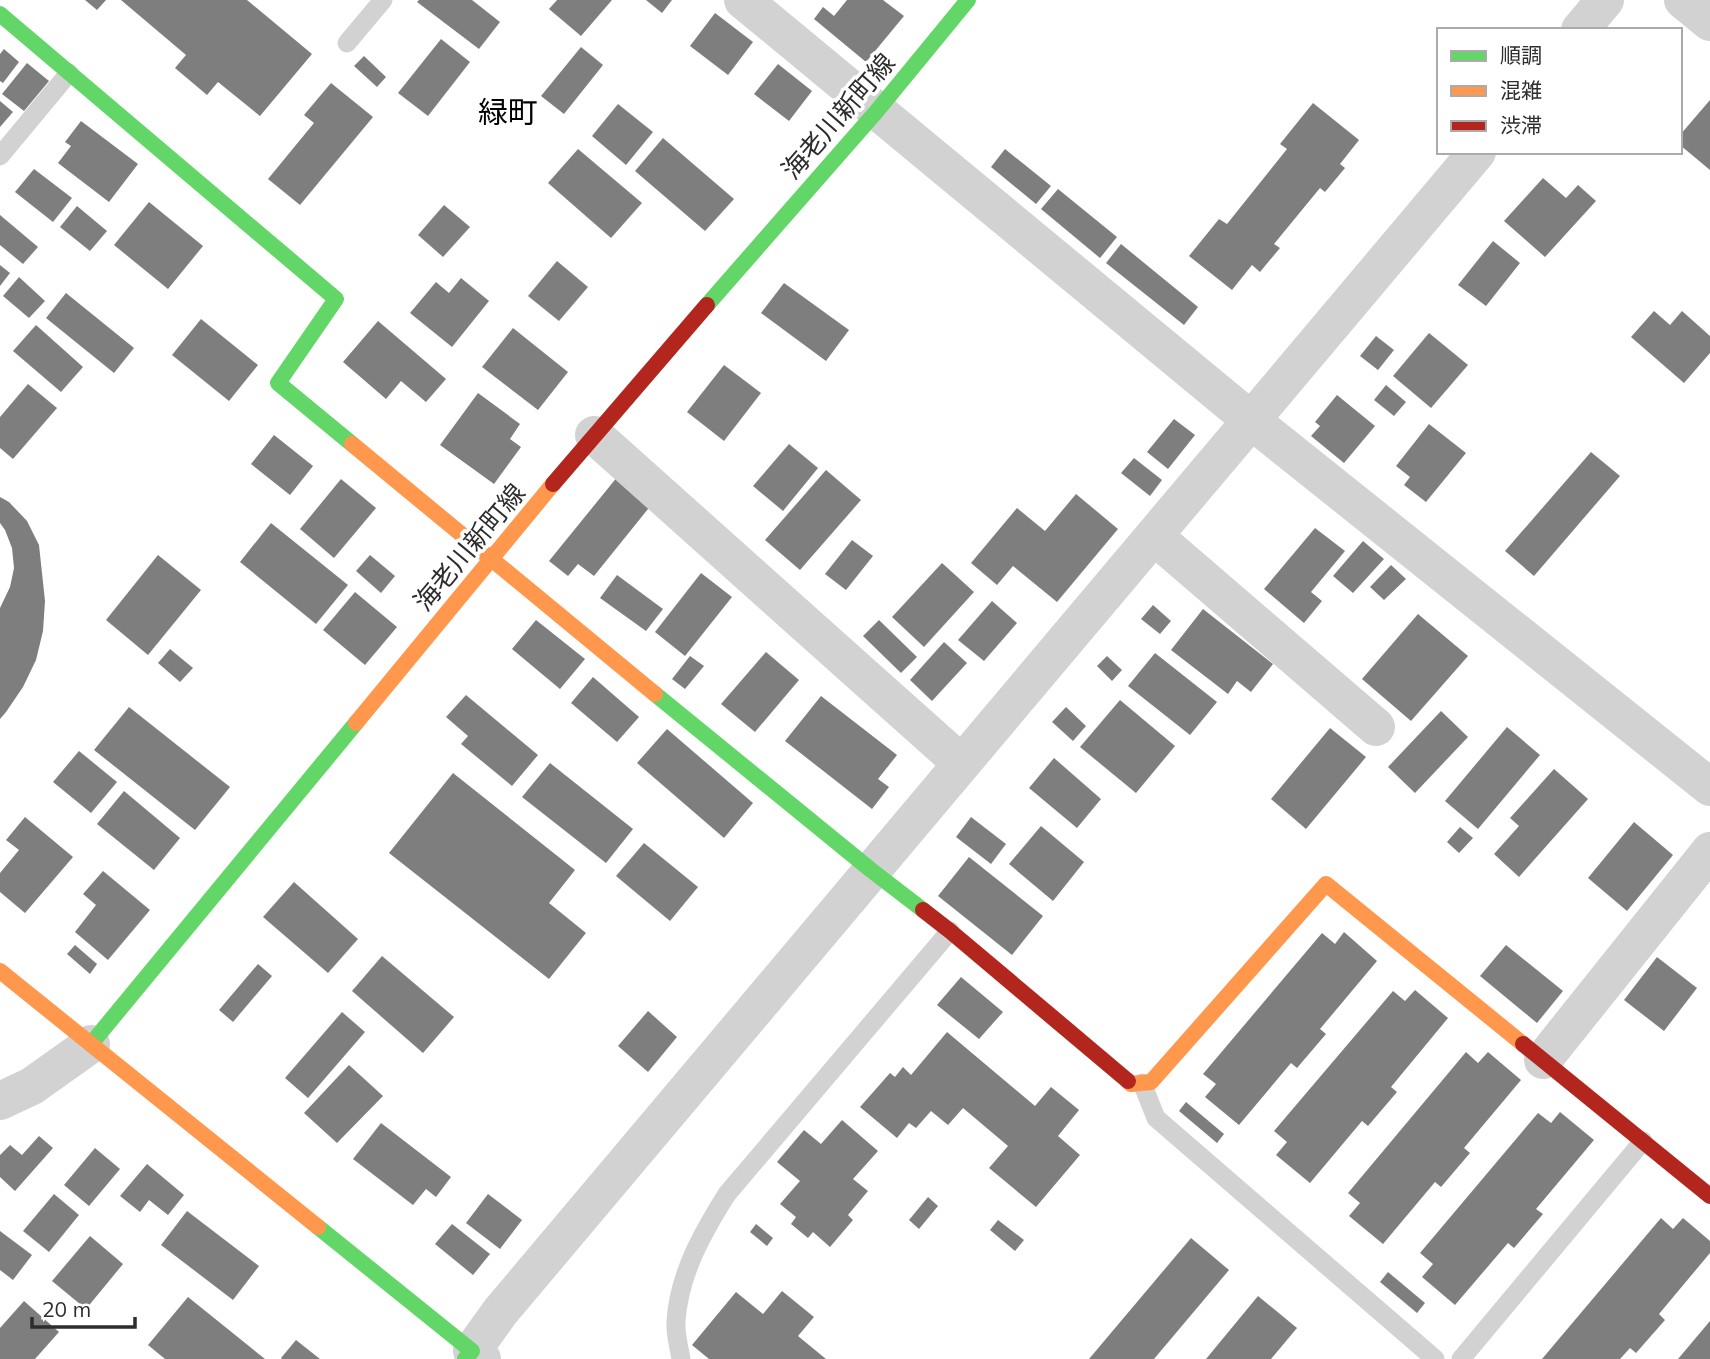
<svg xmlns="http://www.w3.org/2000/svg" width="1710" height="1359" viewBox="0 0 1710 1359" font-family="Mulish,'Noto Sans JP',sans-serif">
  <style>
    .building { fill: #7e7e7e }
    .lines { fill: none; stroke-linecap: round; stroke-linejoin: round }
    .lane { stroke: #d2d2d2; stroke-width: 19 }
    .street { stroke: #d2d2d2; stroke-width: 38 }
    .fast { stroke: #63d668; stroke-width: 16 }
    .slow { stroke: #ff974d; stroke-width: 16 }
    .jam { stroke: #b3261e; stroke-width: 16 }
    .labels { text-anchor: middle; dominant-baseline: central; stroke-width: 7; stroke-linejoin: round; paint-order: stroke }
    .street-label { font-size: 26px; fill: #2d2d2d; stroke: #fff }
    .quarter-label { font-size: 30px; fill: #000; stroke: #fff }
  </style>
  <rect width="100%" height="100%" fill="#fff"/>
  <!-- building -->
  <g class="building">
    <polygon points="85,0 106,0 97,10"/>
    <polygon points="121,0 247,0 312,54 260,116 218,82 207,95 175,68 186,55"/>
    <polygon points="419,0 472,0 500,22 479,49 417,2"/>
    <polygon points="557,0 612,0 581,36 549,9"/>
    <polygon points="646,0 672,0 662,13"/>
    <polygon points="847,0 883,0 904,16 866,62 814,19 823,7 834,16"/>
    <polygon points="715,13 753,42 728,75 690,46"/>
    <polygon points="441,39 470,62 428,116 398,93"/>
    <polygon points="581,47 603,65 564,114 541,96"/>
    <polygon points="4,49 19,62 3,83 0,81 0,54"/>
    <polygon points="364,56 386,77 377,87 354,66"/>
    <polygon points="27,63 49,81 24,111 2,94"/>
    <polygon points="778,64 812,91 789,121 754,94"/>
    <polygon points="331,83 373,117 300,205 268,179 314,123 304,115"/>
    <polygon points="1710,100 1710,170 1680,145 1680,135"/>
    <polygon points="0,101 13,112 0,127"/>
    <polygon points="1313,103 1359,140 1340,164 1345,168 1325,192 1320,188 1274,244 1280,248 1260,272 1252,265 1232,290 1189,256 1219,219 1227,224 1287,149 1280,144"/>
    <polygon points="618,104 653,132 626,165 592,136"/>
    <polygon points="81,121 138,164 109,202 58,163 71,146 65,142"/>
    <polygon points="663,138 734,199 705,231 635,171"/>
    <polygon points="578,149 642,203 611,238 548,183"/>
    <polygon points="1005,149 1051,186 1036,204 991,167"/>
    <polygon points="34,169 72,198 53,222 15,192"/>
    <polygon points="1543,178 1566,198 1578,185 1596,201 1545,257 1504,221"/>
    <polygon points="1058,189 1117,237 1100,258 1041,209"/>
    <polygon points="149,202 203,246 168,289 114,245"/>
    <polygon points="444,205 470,227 443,257 418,235"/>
    <polygon points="77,206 107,231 90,251 60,227"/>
    <polygon points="0,215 38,247 23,264 0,245"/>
    <polygon points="1493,241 1520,263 1486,306 1458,285"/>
    <polygon points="1121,244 1198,307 1184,325 1106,263"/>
    <polygon points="557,261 588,287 559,321 528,296"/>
    <polygon points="0,265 10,273 0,286"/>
    <polygon points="19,277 45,301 29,318 3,296"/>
    <polygon points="461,278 489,301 452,347 410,313 436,282 449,293"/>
    <polygon points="784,283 849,330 826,361 761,313"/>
    <polygon points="66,293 134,348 114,373 46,318"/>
    <polygon points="1654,311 1670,325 1682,311 1710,336 1710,353 1684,383 1631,337"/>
    <polygon points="201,319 258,365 229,401 172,355"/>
    <polygon points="378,321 446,379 426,402 401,381 386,399 343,362"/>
    <polygon points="36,325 83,367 61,392 13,351"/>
    <polygon points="513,328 568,372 538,410 482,367"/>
    <polygon points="1429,333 1468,365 1431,408 1393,376"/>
    <polygon points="1376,336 1394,350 1378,370 1360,356"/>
    <polygon points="724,365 761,393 724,441 687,412"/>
    <polygon points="28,384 57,408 13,459 0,448 0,417"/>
    <polygon points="1386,385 1406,402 1394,416 1374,400"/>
    <polygon points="478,393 520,424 510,439 521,447 494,484 440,445"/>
    <polygon points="1337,395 1375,426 1344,463 1311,436 1320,426 1315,422"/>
    <polygon points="1174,419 1195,435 1168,469 1147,452"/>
    <polygon points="1429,424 1466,453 1426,502 1404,485 1410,477 1396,466"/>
    <polygon points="274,435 313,466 290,495 251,464"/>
    <polygon points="789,444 818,468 783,511 753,486"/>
    <polygon points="1591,452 1620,476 1534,576 1505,551"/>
    <polygon points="1134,458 1162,480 1150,496 1121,473"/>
    <polygon points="826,470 861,500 800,570 765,540"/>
    <polygon points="618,476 652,504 594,576 578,564 568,576 549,561"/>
    <polygon points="341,479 376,508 334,558 300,529"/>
    <polygon points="1076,494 1118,529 1057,602 1013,566 997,585 971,563 1017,508 1045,531"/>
    <polygon points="0,497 9,502 27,521 39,545 45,601 43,631 36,660 23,687 6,712 0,719 0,608 10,587 14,568 12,548 5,530 0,523"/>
    <polygon points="271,523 348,585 316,624 240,562"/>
    <polygon points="1315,528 1345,551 1311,592 1322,601 1304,623 1264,589"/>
    <polygon points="852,540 873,556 846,590 825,574"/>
    <polygon points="1363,541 1384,559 1353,593 1333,576"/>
    <polygon points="158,555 201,590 148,655 106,620"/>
    <polygon points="370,555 395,576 381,593 356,571"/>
    <polygon points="942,563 974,592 924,647 892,617"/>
    <polygon points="1391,565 1406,579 1384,600 1370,587"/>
    <polygon points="701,573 732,597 685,656 655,632"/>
    <polygon points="617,575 663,609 646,631 600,598"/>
    <polygon points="355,592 397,627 365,665 323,630"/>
    <polygon points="992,601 1017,623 984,661 958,640"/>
    <polygon points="1153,605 1171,621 1160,634 1141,619"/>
    <polygon points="1203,609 1273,664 1251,692 1237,681 1228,694 1171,650"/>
    <polygon points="1418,614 1468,656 1411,721 1362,679"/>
    <polygon points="536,620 585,659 560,689 512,649"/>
    <polygon points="879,620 917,657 901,673 863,636"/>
    <polygon points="944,642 967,663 932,701 910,680"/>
    <polygon points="170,649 193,668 180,682 158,663"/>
    <polygon points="766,652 799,680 755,732 721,704"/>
    <polygon points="1155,653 1217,702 1190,735 1128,686"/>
    <polygon points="690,656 704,666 685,689 672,679"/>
    <polygon points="1107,656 1122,670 1112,681 1097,666"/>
    <polygon points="593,677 639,717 617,742 571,703"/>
    <polygon points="466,695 538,755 512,786 461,744 468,736 446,717"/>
    <polygon points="821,696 897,755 878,779 889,787 872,809 785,741"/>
    <polygon points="1120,700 1175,746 1136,793 1080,747"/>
    <polygon points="129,707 230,787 195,830 94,750"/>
    <polygon points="1066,707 1086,726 1073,741 1052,722"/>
    <polygon points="1441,711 1468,737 1415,793 1388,767"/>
    <polygon points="1507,727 1540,755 1478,829 1445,801"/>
    <polygon points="1330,728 1366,757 1306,829 1271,799"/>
    <polygon points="667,729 753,803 724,838 637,763"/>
    <polygon points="79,751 117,782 91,813 53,782"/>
    <polygon points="1054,758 1101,799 1077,828 1029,788"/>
    <polygon points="550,763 633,829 606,863 522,797"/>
    <polygon points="1554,769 1588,799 1519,877 1494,854 1519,826 1510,818"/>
    <polygon points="453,773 575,870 549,903 586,933 549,979 389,853"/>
    <polygon points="124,791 180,838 154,870 97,824"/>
    <polygon points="25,817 73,857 25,913 0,892 0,873 19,850 6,840"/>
    <polygon points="971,817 1006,844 991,864 956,837"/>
    <polygon points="1634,822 1673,855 1627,911 1588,878"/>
    <polygon points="1041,826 1084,862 1053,901 1009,864"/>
    <polygon points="1460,827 1473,838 1459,853 1447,842"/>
    <polygon points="644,843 698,887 670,921 616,876"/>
    <polygon points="969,857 1043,916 1012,955 938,896"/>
    <polygon points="103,871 150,910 108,960 75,932 96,905 83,894"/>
    <polygon points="294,882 358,939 328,973 263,917"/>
    <polygon points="1344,932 1377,961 1320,1029 1326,1034 1297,1068 1291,1063 1239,1125 1205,1097 1216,1084 1203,1074 1322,933 1335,944"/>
    <polygon points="75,945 97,964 90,974 67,954"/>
    <polygon points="1506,945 1563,991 1537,1023 1480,976"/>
    <polygon points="382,956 454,1017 423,1053 352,991"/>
    <polygon points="1657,957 1697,988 1664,1031 1624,1000"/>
    <polygon points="258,964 272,976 233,1022 219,1010"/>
    <polygon points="961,977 1003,1012 979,1039 937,1005"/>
    <polygon points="1415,990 1448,1018 1391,1087 1397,1092 1368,1126 1362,1121 1310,1183 1276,1155 1287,1142 1274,1131 1393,991 1405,1001"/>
    <polygon points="648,1011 677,1037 648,1072 618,1046"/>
    <polygon points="342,1012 365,1032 308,1098 285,1078"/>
    <polygon points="947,1032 1035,1106 1051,1087 1079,1110 1058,1136 1080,1155 1036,1207 989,1168 1008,1146 963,1108 948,1125 931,1111 916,1128 909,1123 897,1138 860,1107 890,1073 895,1077 903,1067 911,1075"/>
    <polygon points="1466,1052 1478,1063 1488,1052 1521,1080 1464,1148 1470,1153 1441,1187 1435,1182 1383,1244 1349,1216 1360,1203 1348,1193"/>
    <polygon points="349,1065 383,1096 337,1143 304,1113"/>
    <polygon points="1186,1102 1224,1134 1217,1143 1179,1111"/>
    <polygon points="1560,1112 1594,1140 1536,1209 1543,1214 1514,1248 1508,1243 1455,1305 1422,1277 1433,1264 1420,1253 1538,1113 1551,1123"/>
    <polygon points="842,1120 878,1151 853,1179 868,1191 848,1215 853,1220 830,1247 813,1232 808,1238 791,1224 796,1217 780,1204 800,1181 777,1162 804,1130 821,1144"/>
    <polygon points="381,1123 451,1177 436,1197 426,1189 413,1205 353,1159"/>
    <polygon points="39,1136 53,1148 15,1191 0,1177 0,1155 10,1145 22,1155"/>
    <polygon points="95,1148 120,1169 89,1206 64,1185"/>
    <polygon points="147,1164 184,1195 168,1215 149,1200 140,1212 120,1196"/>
    <polygon points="54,1194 79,1215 49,1252 23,1231"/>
    <polygon points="488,1194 522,1220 500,1249 466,1223"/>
    <polygon points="928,1197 938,1206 919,1229 909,1220"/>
    <polygon points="187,1211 259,1266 233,1300 161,1245"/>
    <polygon points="1661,1218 1673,1229 1683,1218 1710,1241 1710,1253 1659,1314 1665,1320 1636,1353 1630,1348 1620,1359 1542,1359"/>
    <polygon points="998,1220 1024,1240 1015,1251 990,1230"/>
    <polygon points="452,1224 490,1254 473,1275 435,1244"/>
    <polygon points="756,1224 773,1238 767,1246 750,1232"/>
    <polygon points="0,1231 32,1255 13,1280 0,1270"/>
    <polygon points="90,1236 123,1264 86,1309 52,1281"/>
    <polygon points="1191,1238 1229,1270 1154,1359 1089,1359"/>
    <polygon points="1388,1272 1425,1303 1417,1313 1380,1282"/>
    <polygon points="782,1291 814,1317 798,1336 826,1359 709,1359 692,1345 736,1292 763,1314"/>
    <polygon points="1258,1296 1297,1328 1271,1359 1206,1359"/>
    <polygon points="188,1297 265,1359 165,1359 148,1345"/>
    <polygon points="24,1301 59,1332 35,1359 0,1359 0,1328"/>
    <polygon points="1710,1321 1710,1359 1678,1359"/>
    <polygon points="296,1340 320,1359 282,1359 281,1358"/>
  </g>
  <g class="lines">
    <!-- lane -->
    <g class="lane">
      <polyline points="347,43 383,0"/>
      <polyline points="0,156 69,73"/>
      <polyline points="1142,1083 1156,1118 1435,1359"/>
      <path d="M 681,1359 C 679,1347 675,1333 676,1321 C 679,1274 703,1232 727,1194 L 950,931"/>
      <polyline points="1461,1359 1643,1141"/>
    </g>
    <!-- street -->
    <g class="street">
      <polyline points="743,0 1252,421 1710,787"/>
      <polyline points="1683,0 1710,22"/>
      <polyline points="1580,30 1605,0"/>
      <polyline points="594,435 961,763"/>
      <polyline points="1154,536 1376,727"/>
      <polyline points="1543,1060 1710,851"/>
      <polyline points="0,1101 32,1086 91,1044"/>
      <path d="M 482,1359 L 472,1351 L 500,1312 C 825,925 1152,539 1477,152"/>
    </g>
    <!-- fast -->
    <g class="fast">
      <polyline points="0,14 336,299 278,383 352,444"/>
      <polyline points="707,305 876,112 968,0"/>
      <polyline points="655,694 871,870 923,910"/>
      <polyline points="91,1044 356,723"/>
      <polyline points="318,1227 472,1351 465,1359"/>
    </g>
    <!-- slow -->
    <g class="slow">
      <polyline points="352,444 655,694"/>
      <polyline points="356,723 553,484"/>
      <polyline points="0,971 318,1227"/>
      <polyline points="1128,1081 1131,1084 1151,1082 1326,884 1523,1044"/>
    </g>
    <!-- jam -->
    <g class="jam">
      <polyline points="553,484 707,305"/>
      <polyline points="923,910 950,931 1128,1081"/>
      <polyline points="1523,1044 1710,1196"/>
    </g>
  </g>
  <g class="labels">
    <!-- street labels -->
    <g class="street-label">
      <text transform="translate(838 116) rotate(-49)">海老川新町線</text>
      <text transform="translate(469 547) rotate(-50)">海老川新町線</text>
    </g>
    <!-- quarter labels -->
    <g class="quarter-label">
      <text x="508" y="112">緑町</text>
    </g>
  </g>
  <!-- legend -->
  <rect x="1437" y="28" width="245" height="126" fill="#ffffff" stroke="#ababab" stroke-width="2"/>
  <rect x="1451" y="51" width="35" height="10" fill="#63d668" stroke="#ababab" stroke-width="2"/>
  <text x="1500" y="63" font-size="21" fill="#2d2d2d">順調</text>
  <rect x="1451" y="86" width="35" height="10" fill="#ff974d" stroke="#ababab" stroke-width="2"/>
  <text x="1500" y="98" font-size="21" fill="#2d2d2d">混雑</text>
  <rect x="1451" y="121" width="35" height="10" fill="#b3261e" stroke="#ababab" stroke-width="2"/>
  <text x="1500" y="133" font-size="21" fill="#2d2d2d">渋滞</text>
  <!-- scale -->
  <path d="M32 1317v10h103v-10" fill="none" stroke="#2d2d2d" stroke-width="3.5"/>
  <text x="42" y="1317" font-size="21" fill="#2d2d2d" stroke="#ffffff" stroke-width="5" paint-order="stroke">20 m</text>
</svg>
